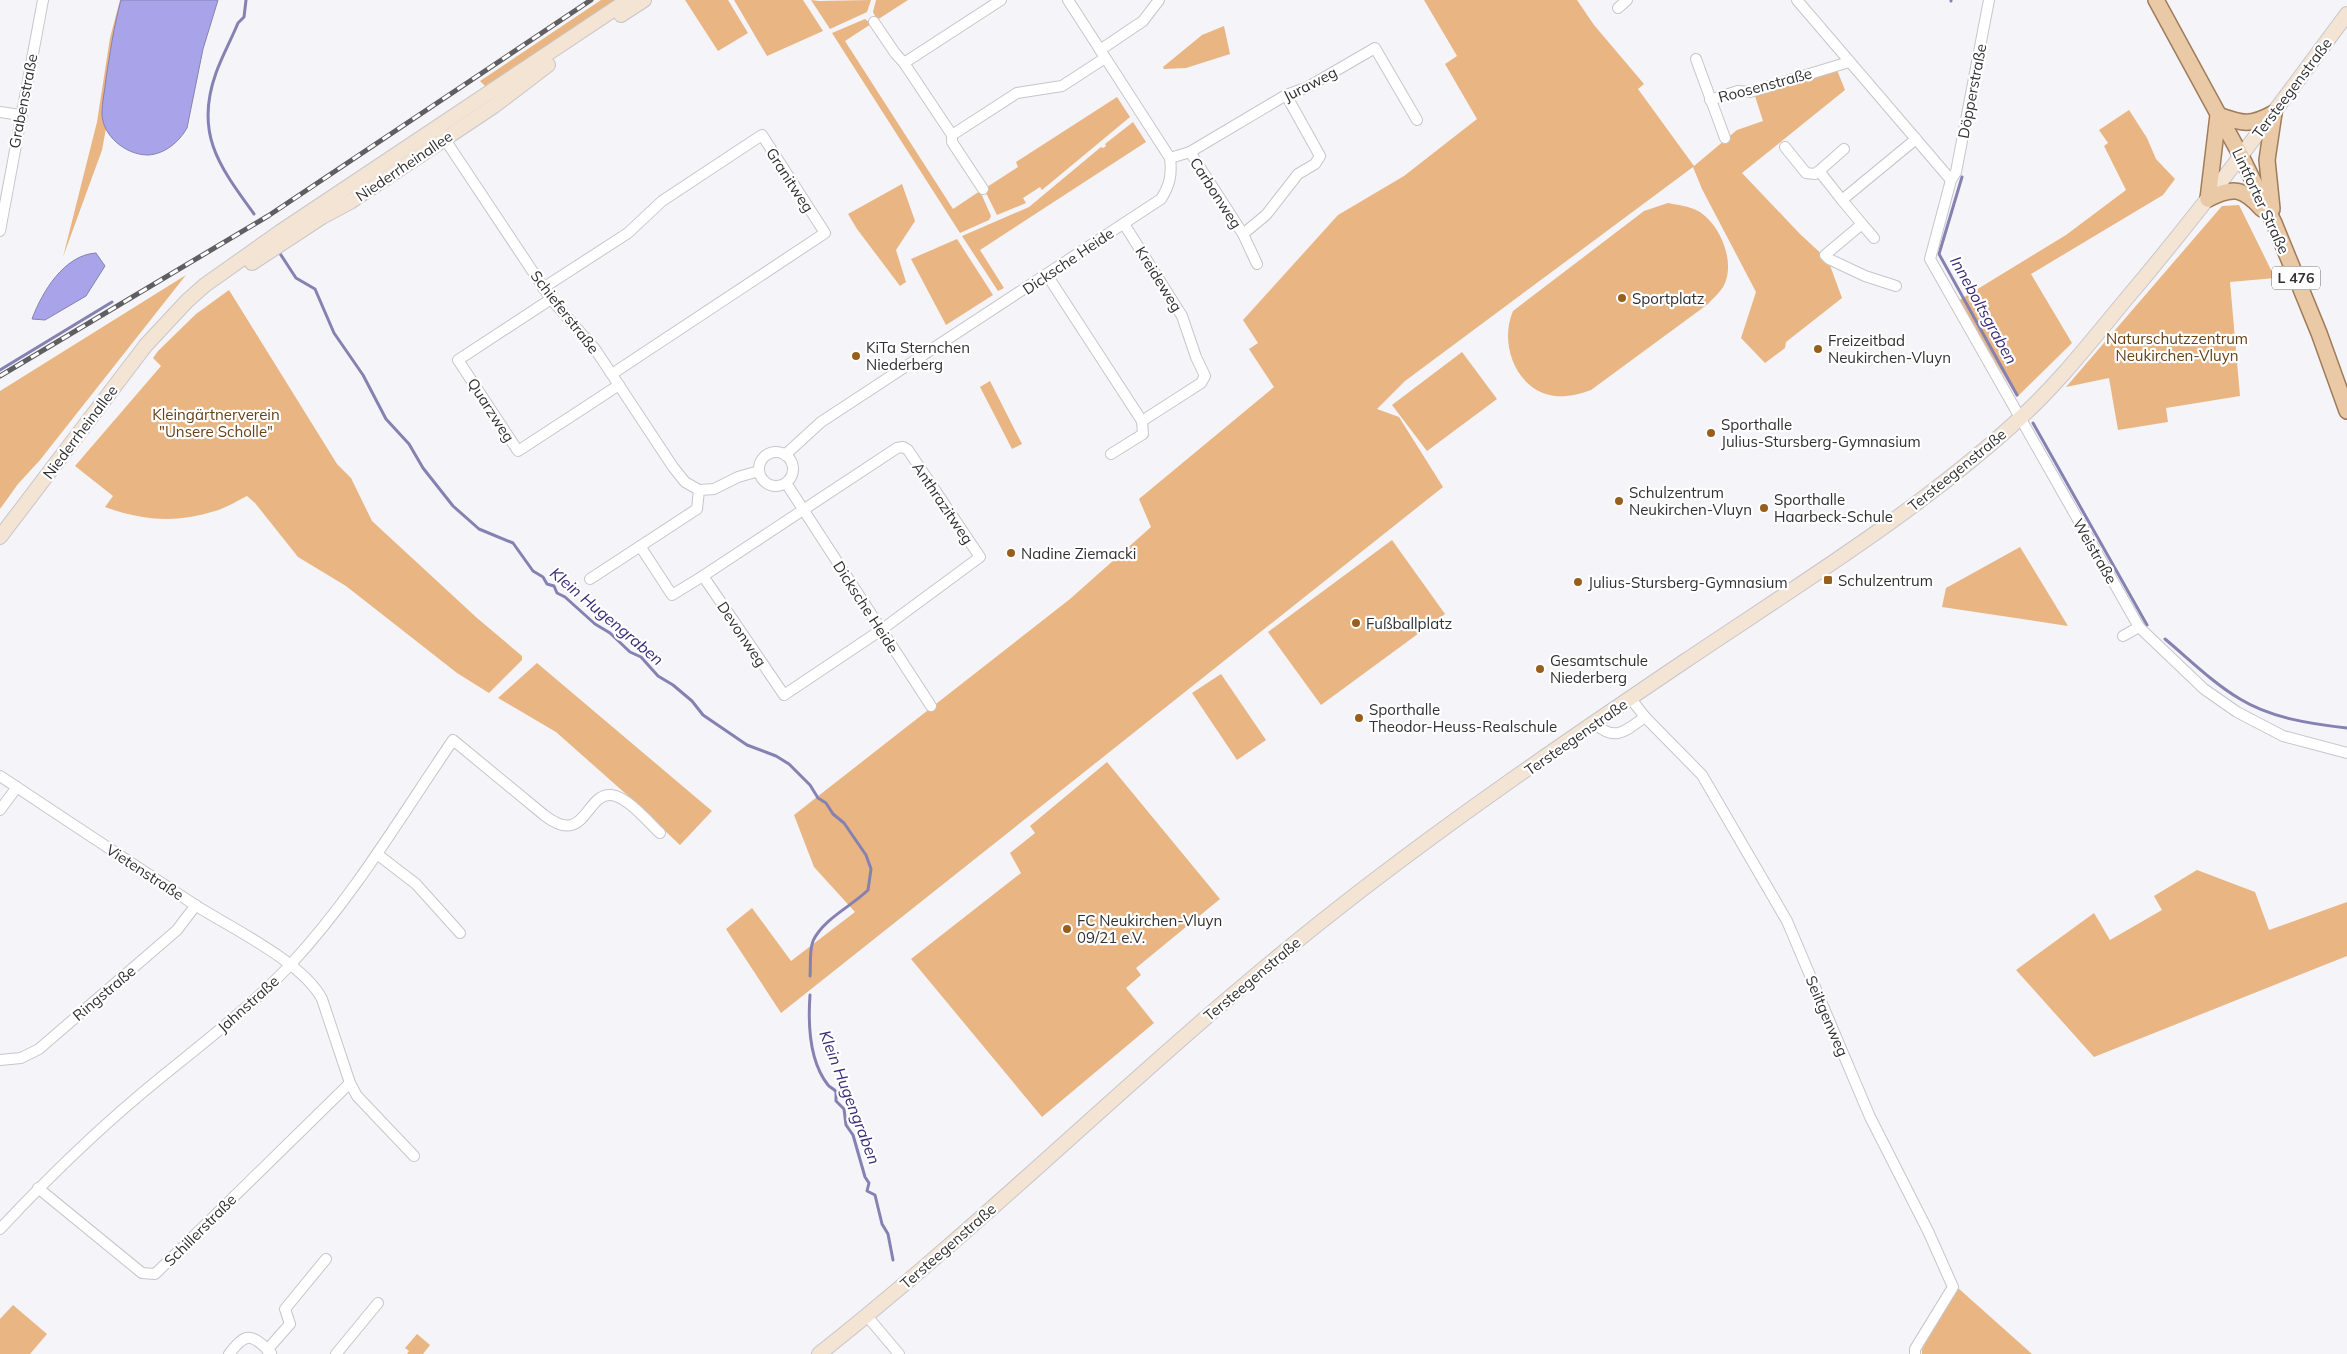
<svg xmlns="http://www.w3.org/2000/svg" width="2347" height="1354" viewBox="0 0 2347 1354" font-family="Mulish,sans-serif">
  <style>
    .green { fill: #e9b582 }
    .water { fill: #a9a4e9; stroke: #8582b2 }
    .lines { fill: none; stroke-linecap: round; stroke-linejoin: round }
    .stream { stroke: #8582b2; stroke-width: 3 }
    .street-casing { stroke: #c6c6cb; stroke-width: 12 }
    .secondary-casing { stroke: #c6c6cb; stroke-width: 16 }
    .primary-casing { stroke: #a07c59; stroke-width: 18 }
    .street { stroke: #fff; stroke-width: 10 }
    .secondary { stroke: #f4e4d3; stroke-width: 14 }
    .primary { stroke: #eac9a7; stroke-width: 15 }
    .rail-casing { stroke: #5f5f62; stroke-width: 5 }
    .rail { stroke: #fff; stroke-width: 3; stroke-dasharray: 9; stroke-linecap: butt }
    .poi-dot { fill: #985f1c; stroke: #fff; stroke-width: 2 }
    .labels { text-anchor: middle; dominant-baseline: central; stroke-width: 4.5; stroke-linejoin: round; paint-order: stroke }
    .shield { fill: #fff; stroke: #6f6f70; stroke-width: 1 }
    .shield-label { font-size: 14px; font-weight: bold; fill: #313133 }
    .street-label { font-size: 15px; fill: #313133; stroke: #fff }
    .poi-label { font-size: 15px; fill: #313133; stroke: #fff; text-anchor: start }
    .park-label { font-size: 15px; fill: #674117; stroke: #fff }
    .water-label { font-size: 16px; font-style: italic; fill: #392a79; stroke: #fff }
  </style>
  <rect width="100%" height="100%" fill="#f4f4f9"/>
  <!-- green -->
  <g class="green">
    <polygon points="120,0 130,0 102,150 63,257 97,122 110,38"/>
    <polygon points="601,0 622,0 488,89 480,81"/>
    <polygon points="685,0 728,0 748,33 718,51"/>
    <polygon points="734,0 803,0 823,31 767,56"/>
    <polygon points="811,0 819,1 871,0 867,12 830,29"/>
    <polygon points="876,0 908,0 877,20 873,12"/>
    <polygon points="1424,0 1577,0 1594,25 1644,84 1638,89 1694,166 1737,130 1763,121 1755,96 1837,70 1845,90 1742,173 1800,234 1828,260 1842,298 1786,342 1785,348 1765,363 1741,338 1756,292 1702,189 1693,167 1405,381 1377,409 1399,417 1443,487 781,1013 726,929 752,908 791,961 855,912 814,867 794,815 1070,599 1151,527 1139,499 1274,387 1249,349 1258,343 1243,320 1338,215 1404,176 1477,119 1445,64 1457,56"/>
    <polygon points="865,19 871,24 845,41 953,209 980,191 991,216 989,220 960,233 832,33"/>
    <polygon points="1224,26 1230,54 1186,68 1164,69 1163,67 1202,35"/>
    <polygon points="1117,97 1130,117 1042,190 1040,187 1023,198 1026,203 997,215 984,189 1018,167 1016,162"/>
    <polygon points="2129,110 2147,138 2156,159 2175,179 2163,195 2031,274 2072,343 2017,397 1958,301 2066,235 2126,190 2104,146 2108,143 2099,130"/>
    <polygon points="1133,122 1146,142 980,250 1004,288 998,291 962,236 1029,207 1101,147 1103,148 1106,146 1105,144"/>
    <polygon points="902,184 915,221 896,250 906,282 900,286 857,229 848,214"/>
    <path d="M 1668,203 C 1678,205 1689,206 1698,211 C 1719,223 1735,259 1725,283 C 1722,291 1714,297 1708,304 L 1591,390 C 1577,395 1561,399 1546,394 C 1513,383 1500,341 1513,311 L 1644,211 Z"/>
    <polygon points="2239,205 2275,278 2230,282 2240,396 2166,408 2168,422 2118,430 2109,378 2066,387 2222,206"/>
    <polygon points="957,239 993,295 946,325 911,259"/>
    <polygon points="186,275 40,460 18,484 0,509 0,391"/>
    <path d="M 229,290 L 337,464 L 351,478 L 372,521 L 477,618 L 522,656 L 522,660 L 489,693 L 457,673 L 346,586 L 298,557 L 255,503 L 247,496 C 237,501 226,508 215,511 C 177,523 143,521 105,507 L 113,496 L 75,466 L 161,366 L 153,358 L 158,351 L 196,314 Z"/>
    <polygon points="1462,352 1497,399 1427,451 1392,405"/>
    <polygon points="990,381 1022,444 1012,449 980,387"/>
    <polygon points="1392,540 1445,614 1321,705 1268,632"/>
    <polygon points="2020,547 2068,626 1942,607 1946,588"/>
    <polygon points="537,663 712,811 680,845 626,794 556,732 498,698"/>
    <polygon points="1221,674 1266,740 1237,760 1192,693"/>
    <polygon points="1107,762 1220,899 1136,968 1141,975 1126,988 1154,1023 1042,1117 911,959 1021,873 1010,853 1035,833 1030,826"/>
    <polygon points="2197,870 2255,892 2269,930 2347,902 2347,956 2094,1057 2016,970 2094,913 2110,940 2162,910 2154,896"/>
    <polygon points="1958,1288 2032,1354 1922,1354 1922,1349"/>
    <polygon points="13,1305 47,1334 30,1354 0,1354 0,1319"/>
    <polygon points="417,1334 430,1345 423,1354 407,1354 409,1351 405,1348"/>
  </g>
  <!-- water -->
  <g class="water">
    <path d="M 121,0 L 218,0 L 203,49 L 187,128 C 179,142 165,154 148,155 C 126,155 102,136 102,113 C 102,102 105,90 106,79 C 110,52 114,26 121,0 Z"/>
    <path d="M 96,253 L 105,266 L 86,296 L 45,320 L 32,319 C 42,292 64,255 96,253 Z"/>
  </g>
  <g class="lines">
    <!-- stream -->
    <g class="stream">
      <path d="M 246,0 L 244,17 L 238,23 C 231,40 222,56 216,73 C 194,134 220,167 254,214"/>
      <polyline points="1951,0 1951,1"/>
      <polyline points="1962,177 1939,254 2017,395"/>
      <path d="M 279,252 L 296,278 L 315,289 L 334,333 L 363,375 L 386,419 L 409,444 L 423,468 L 453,506 L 479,529 L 513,543 L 533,571 L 543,577 L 547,584 L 554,586 L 557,593 L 565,597 L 595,624 L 610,633 L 630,652 L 641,657 L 658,676 L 673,685 L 692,701 L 703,715 L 747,745 L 776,756 L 789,764 L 810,785 L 818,798 L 826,803 L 833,814 L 844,823 L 866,855 L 871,869 L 868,890 C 852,906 823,919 813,941 C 809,952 811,965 810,976"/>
      <polyline points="0,370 112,302"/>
      <polyline points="2033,423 2147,625"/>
      <path d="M 2165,639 C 2189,659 2213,683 2240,699 C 2271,718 2311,724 2347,728"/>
      <path d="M 810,995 C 808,1023 809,1061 828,1085 C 830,1088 834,1088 836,1092 L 836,1101 L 844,1109 L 846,1125 L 853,1135 L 865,1177 L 869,1183 L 867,1191 L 875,1195 L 882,1224 L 888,1234 L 893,1260"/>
    </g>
    <!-- street casing -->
    <g class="street-casing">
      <g id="street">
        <polyline points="1797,0 1951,180"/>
        <polyline points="1989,0 1956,172 1951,180 1930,259 2139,627 2204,689 2237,712 2283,736 2347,753"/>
        <polyline points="1618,8 1627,0"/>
        <polyline points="874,22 895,53 904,63"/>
        <polyline points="1100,50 1143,21 1159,0"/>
        <polyline points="1696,59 1725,138"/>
        <polyline points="1710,100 1738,91 1750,92 1849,62"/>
        <polyline points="0,112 20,115"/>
        <polyline points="442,135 551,299 595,349 673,467 685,482 699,490 714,489 738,477 759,471"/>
        <polyline points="952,135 1017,93 1062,86 1105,58"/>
        <polyline points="1785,147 1806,173 1815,174 1819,171"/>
        <polyline points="1190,152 1243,234 1257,264"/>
        <polyline points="1170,158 1190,152 1286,95 1306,88 1375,48 1417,120"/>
        <polyline points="983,189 952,142 952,135 904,63 1001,0"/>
        <polyline points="1842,200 1819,171 1844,149"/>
        <polyline points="1124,224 1182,316 1196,357 1205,376 1201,383 1142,421"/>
        <polyline points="1862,224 1874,238"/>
        <polyline points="0,231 43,0"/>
        <polyline points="1243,234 1266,215 1298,174 1315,164 1320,156 1286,95"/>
        <polyline points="1047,275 1142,421 1143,434 1111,454"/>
        <polyline points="1896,286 1865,276 1829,259 1825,255 1862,224 1842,200 1916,139"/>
        <polyline points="543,288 628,233 662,201 762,135 825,233 612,374"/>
        <polyline points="551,299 458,360 518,451 619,385"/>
        <polygon points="903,447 908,450 980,557 881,630 784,695 703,576 897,448"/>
        <circle cx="776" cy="469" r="17"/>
        <path d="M 785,455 L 821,422 L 1161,199 C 1170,185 1172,174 1170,158 L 1068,0"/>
        <polyline points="786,483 931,706"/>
        <polyline points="640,546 672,595 703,576"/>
        <polyline points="590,579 697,509 699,490"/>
        <polyline points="2123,636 2139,627"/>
        <polyline points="1631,699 1645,717 1702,775 1787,921 1870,1117 1928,1231 1953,1287 1915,1349 1915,1354"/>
        <path d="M 1595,724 C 1616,742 1625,731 1645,717"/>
        <path d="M 0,776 C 65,819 129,862 195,905 C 231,928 303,962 322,999 L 350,1083 L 357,1096 L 414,1156"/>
        <polyline points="0,810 17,787"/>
        <polyline points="377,854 416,884 460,933"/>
        <polyline points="0,1060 21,1058 39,1049 177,930 196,905"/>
        <polyline points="38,1188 142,1273 155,1274 350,1083"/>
        <path d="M 0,1229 C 45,1181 92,1135 142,1093 C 192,1051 246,1012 291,964 C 354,896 401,816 453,740 L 544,815 C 586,848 585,793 611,795 C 627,796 649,823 660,833"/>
        <polyline points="867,1316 899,1354"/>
        <polyline points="267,1350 290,1324 285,1309 326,1259"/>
        <path d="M 229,1354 C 246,1332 251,1333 271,1353"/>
        <polyline points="336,1354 378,1303"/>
      </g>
    </g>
    <!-- secondary casing -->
    <g class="secondary-casing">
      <g id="secondary">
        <polyline points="621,15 644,0"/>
        <polyline points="252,263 322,217 350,202 494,106 548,65"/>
        <polyline points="0,537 146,345 187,301 205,285 280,232 628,0"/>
        <path d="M 819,1354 C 999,1212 1160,1047 1341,906 C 1452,819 1568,740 1685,661 C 1798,585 1916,513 2017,421 C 2058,384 2092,340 2127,298 C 2204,207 2276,110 2347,14"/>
      </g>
    </g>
    <!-- primary casing -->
    <g class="primary-casing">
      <g id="primary">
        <polyline points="2156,0 2241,156 2274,223 2319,333 2347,411"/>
        <path d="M 2218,115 C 2243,124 2250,126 2274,113"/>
        <polyline points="2208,199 2218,115"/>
        <path d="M 2208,199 C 2233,186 2243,188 2262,209"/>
        <polyline points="2272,209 2267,160 2274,113"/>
      </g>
    </g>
    <!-- street -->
    <use href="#street" class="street"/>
    <!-- secondary -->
    <use href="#secondary" class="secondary"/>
    <!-- primary -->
    <use href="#primary" class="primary"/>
    <!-- rail casing -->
    <g class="rail-casing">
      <polyline id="rail" points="0,376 268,216 591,0"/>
    </g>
    <!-- rail -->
    <use href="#rail" class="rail"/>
  </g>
  <!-- markers -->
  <g class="poi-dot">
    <circle cx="1622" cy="298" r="5"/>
    <circle cx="1818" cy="349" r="5"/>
    <circle cx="856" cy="356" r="5"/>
    <circle cx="1711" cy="433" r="5"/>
    <circle cx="1619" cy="501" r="5"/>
    <circle cx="1764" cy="508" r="5"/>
    <circle cx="1011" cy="553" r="5"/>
    <rect x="1823" y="575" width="10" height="10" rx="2.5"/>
    <circle cx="1578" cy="582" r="5"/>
    <circle cx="1356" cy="623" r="5"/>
    <circle cx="1540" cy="669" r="5"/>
    <circle cx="1359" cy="718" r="5"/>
    <circle cx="1067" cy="929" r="5"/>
  </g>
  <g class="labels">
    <!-- shield labels -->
    <rect class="shield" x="2272" y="266.5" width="48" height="23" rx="4"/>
    <g class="shield-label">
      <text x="2296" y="278">L 476</text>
    </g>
    <!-- street labels -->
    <g class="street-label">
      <text transform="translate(1310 84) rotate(-27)">Juraweg</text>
      <text transform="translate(1765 85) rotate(-15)">Roosenstraße</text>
      <text transform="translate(2292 88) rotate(-53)">Tersteegenstraße</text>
      <text transform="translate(1972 91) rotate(-79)">Döpperstraße</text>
      <text transform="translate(23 101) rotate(-79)">Grabenstraße</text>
      <text transform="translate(404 166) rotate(-34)">Niederrheinallee</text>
      <text transform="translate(790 180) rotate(57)">Granitweg</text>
      <text transform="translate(1216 193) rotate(57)">Carbonweg</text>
      <text transform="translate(2261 201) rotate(65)">Lintforter Straße</text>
      <text transform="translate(1068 261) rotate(-34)">Dicksche Heide</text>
      <text transform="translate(1159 279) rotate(58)">Kreideweg</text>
      <text transform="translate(565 312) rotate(52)">Schieferstraße</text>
      <text transform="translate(491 410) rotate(57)">Quarzweg</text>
      <text transform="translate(80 432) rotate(-53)">Niederrheinallee</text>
      <text transform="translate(1957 470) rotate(-39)">Tersteegenstraße</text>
      <text transform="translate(943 503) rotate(56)">Anthrazitweg</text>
      <text transform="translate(2095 551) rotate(60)">Weistraße</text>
      <text transform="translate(866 607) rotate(57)">Dicksche Heide</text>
      <text transform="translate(742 634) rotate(56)">Devonweg</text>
      <text transform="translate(1576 737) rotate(-35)">Tersteegenstraße</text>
      <text transform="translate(145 872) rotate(33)">Vietenstraße</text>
      <text transform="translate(1252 979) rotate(-40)">Tersteegenstraße</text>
      <text transform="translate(104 993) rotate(-40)">Ringstraße</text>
      <text transform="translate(248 1004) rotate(-42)">Jahnstraße</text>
      <text transform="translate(1827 1016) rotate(67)">Seiltgenweg</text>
      <text transform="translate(200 1230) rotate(-45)">Schillerstraße</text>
      <text transform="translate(948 1246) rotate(-41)">Tersteegenstraße</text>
    </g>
    <!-- poi labels -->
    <g class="poi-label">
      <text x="1632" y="298">Sportplatz</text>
      <text x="1828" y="340">Freizeitbad<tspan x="1828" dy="17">Neukirchen-Vluyn</tspan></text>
      <text x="866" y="347">KiTa Sternchen<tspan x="866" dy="17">Niederberg</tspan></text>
      <text x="1721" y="424">Sporthalle<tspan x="1721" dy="17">Julius-Stursberg-Gymnasium</tspan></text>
      <text x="1629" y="492">Schulzentrum<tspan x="1629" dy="17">Neukirchen-Vluyn</tspan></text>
      <text x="1774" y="499">Sporthalle<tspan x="1774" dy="17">Haarbeck-Schule</tspan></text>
      <text x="1021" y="553">Nadine Ziemacki</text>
      <text x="1838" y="580">Schulzentrum</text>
      <text x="1588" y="582">Julius-Stursberg-Gymnasium</text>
      <text x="1366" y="623">Fußballplatz</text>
      <text x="1550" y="660">Gesamtschule<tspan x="1550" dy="17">Niederberg</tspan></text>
      <text x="1369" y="709">Sporthalle<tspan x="1369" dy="17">Theodor-Heuss-Realschule</tspan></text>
      <text x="1077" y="920">FC Neukirchen-Vluyn<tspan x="1077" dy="17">09/21 e.V.</tspan></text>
    </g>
    <!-- park labels -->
    <g class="park-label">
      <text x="2177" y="338">Naturschutzzentrum<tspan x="2177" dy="17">Neukirchen-Vluyn</tspan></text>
      <text x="216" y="414">Kleingärtnerverein<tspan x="216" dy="17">"Unsere Scholle"</tspan></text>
    </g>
    <!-- water labels -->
    <g class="water-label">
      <text transform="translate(1984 310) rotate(61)">Inneboltsgraben</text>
      <text transform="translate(607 616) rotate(40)">Klein Hugengraben</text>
      <text transform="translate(850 1097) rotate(69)">Klein Hugengraben</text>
    </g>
  </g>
</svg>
